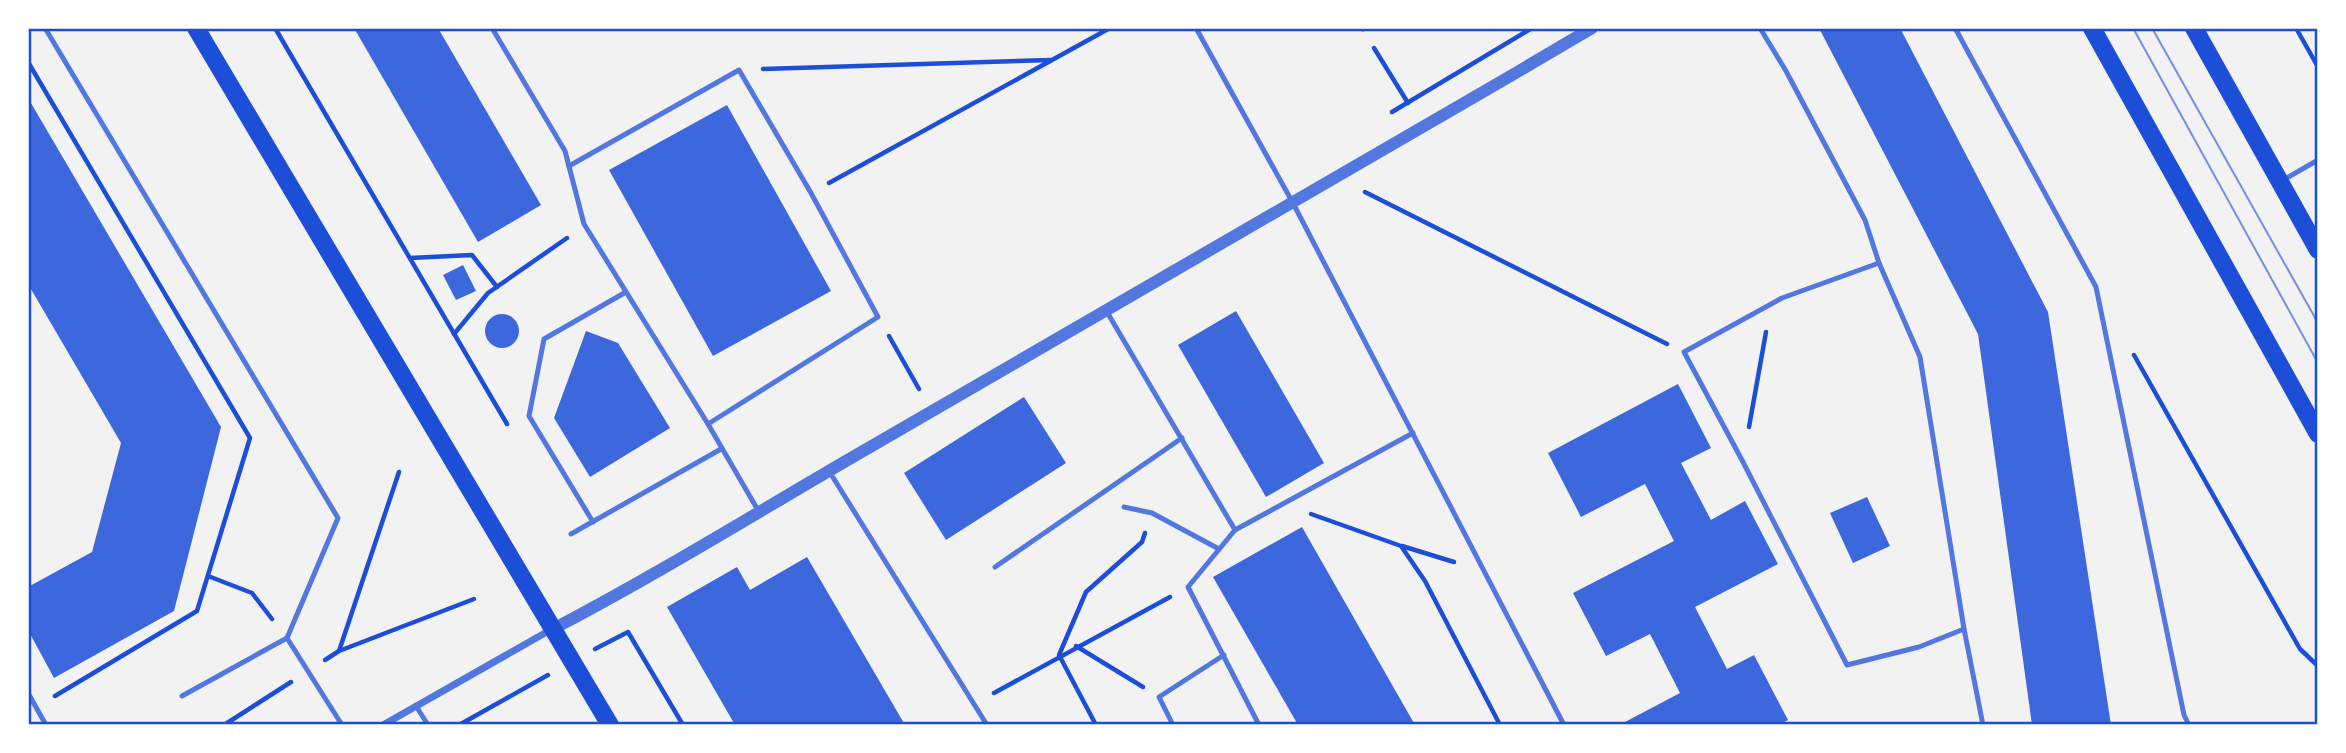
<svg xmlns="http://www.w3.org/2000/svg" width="2346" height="753" viewBox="0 0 2346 753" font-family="Roboto,sans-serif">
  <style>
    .building { fill: #3d67dc }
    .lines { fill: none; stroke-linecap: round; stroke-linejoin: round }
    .path { stroke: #1d4ed8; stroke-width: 4.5 }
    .service { stroke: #5277de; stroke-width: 5 }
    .minor { stroke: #5277de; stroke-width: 7 }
    .tertiary { stroke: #5277de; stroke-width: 12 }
    .primary { stroke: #1d4ed8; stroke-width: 18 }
    .tram { stroke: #7290e2; stroke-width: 2 }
    .neatline { fill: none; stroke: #1d4ed8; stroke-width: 2.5 }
  </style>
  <rect width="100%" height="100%" fill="#f2f2f2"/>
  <!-- building -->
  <g class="building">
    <polygon points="354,28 438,28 541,205 478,242"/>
    <polygon points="1819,28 1900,28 2048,312 2111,725 2032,725 1978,334"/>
    <polygon points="28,98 221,427 174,611 54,678 28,630 28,587 92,552 121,443 28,284"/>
    <polygon points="727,105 831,291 713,356 609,170"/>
    <polygon points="463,265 476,291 456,300 443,275"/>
    <polygon points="1236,311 1324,463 1266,497 1178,345"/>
    <circle cx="502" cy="331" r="17"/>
    <polygon points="586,331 618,343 670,428 590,477 554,418"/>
    <polygon points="1678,384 1711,448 1681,463 1711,520 1745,501 1778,564 1695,607 1727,669 1754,655 1788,720 1779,725 1626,725 1625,722 1680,693 1650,634 1606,656 1573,593 1674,541 1645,484 1581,517 1548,453"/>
    <polygon points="1024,397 1066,463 946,540 904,473"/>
    <polygon points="1867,497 1890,546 1853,563 1830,513"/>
    <polygon points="1302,527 1415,725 1298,725 1213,577"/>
    <polygon points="807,557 905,725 735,725 667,607 737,567 750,590"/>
  </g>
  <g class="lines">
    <!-- path -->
    <g class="path">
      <polyline points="275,28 507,424"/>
      <polyline points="2296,28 2318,67"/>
      <polyline points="1374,48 1408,103"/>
      <polyline points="28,62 250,438 197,611 55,696"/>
      <polyline points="763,69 1051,60"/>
      <polyline points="1392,112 1532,28"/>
      <polyline points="829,183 1110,28"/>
      <polyline points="1365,192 1667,344"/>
      <polyline points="410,258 472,255 497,287"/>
      <polyline points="454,334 488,293 567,238"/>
      <polyline points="889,336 919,389"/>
      <polyline points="2134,355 2300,649 2318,666"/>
      <polyline points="1749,427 1766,332"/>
      <polyline points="1311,514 1401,546 1425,581 1500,725"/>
      <polyline points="1402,546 1454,562"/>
      <polyline points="208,576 252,593 272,619"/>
      <polyline points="1076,646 1143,687"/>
      <polyline points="595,649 628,632 683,725"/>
      <polyline points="339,651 399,472"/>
      <polyline points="325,660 339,651 474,599"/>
      <polyline points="994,693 1170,597"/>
      <polyline points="224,725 291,682"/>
      <polyline points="459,725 548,675"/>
      <polyline points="1096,725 1059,655 1086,592 1142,542 1145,533"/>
    </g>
    <!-- service -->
    <g class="service">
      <polyline points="45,28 338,518 287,638 342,725"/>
      <polyline points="492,28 565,151 584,224 708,424 759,512"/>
      <polyline points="1196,28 1294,205 1564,725"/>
      <polyline points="1362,28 1363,29"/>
      <polyline points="1760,28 1786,71 1865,220 1879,263 1920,357 1964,629 1983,725"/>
      <polyline points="1955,28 2096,287 2184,715 2189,725"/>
      <polyline points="569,166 739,70 811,193 878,317 708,424"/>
      <polyline points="2283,180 2318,160"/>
      <polyline points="1879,263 1782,298 1684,352 1743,462 1847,665 1919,647 1964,629"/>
      <polyline points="1107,312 1235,530 1188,587 1259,725"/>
      <polyline points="829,471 987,725"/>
      <polyline points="1124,507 1152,513 1219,549"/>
      <polyline points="593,522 529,416 544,339 626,292"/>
      <polyline points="1235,530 1413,433"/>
      <polyline points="571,534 721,449"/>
      <polyline points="995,567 1182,438"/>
      <polyline points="28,693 46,725"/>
      <polyline points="182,696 287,638"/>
      <polyline points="416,706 428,725"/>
      <polyline points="1173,725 1159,697 1224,655"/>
    </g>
    <!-- minor -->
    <polyline class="minor" points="383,725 552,629"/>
    <!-- tertiary -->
    <path class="tertiary" d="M 553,629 C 664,571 769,505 877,443 C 1117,306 1355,168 1592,28"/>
    <!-- primary -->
    <g class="primary">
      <polyline points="196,28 610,725"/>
      <polyline points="2092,28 2318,434"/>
      <polyline points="2194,28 2318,250"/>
    </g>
    <!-- tram -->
    <g class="tram">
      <polyline points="2133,28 2318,363"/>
      <polyline points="2152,28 2318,323"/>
    </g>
  </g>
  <!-- border -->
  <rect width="2346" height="753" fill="none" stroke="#ffffff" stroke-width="60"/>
  <rect x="30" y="30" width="2286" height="693" class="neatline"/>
</svg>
